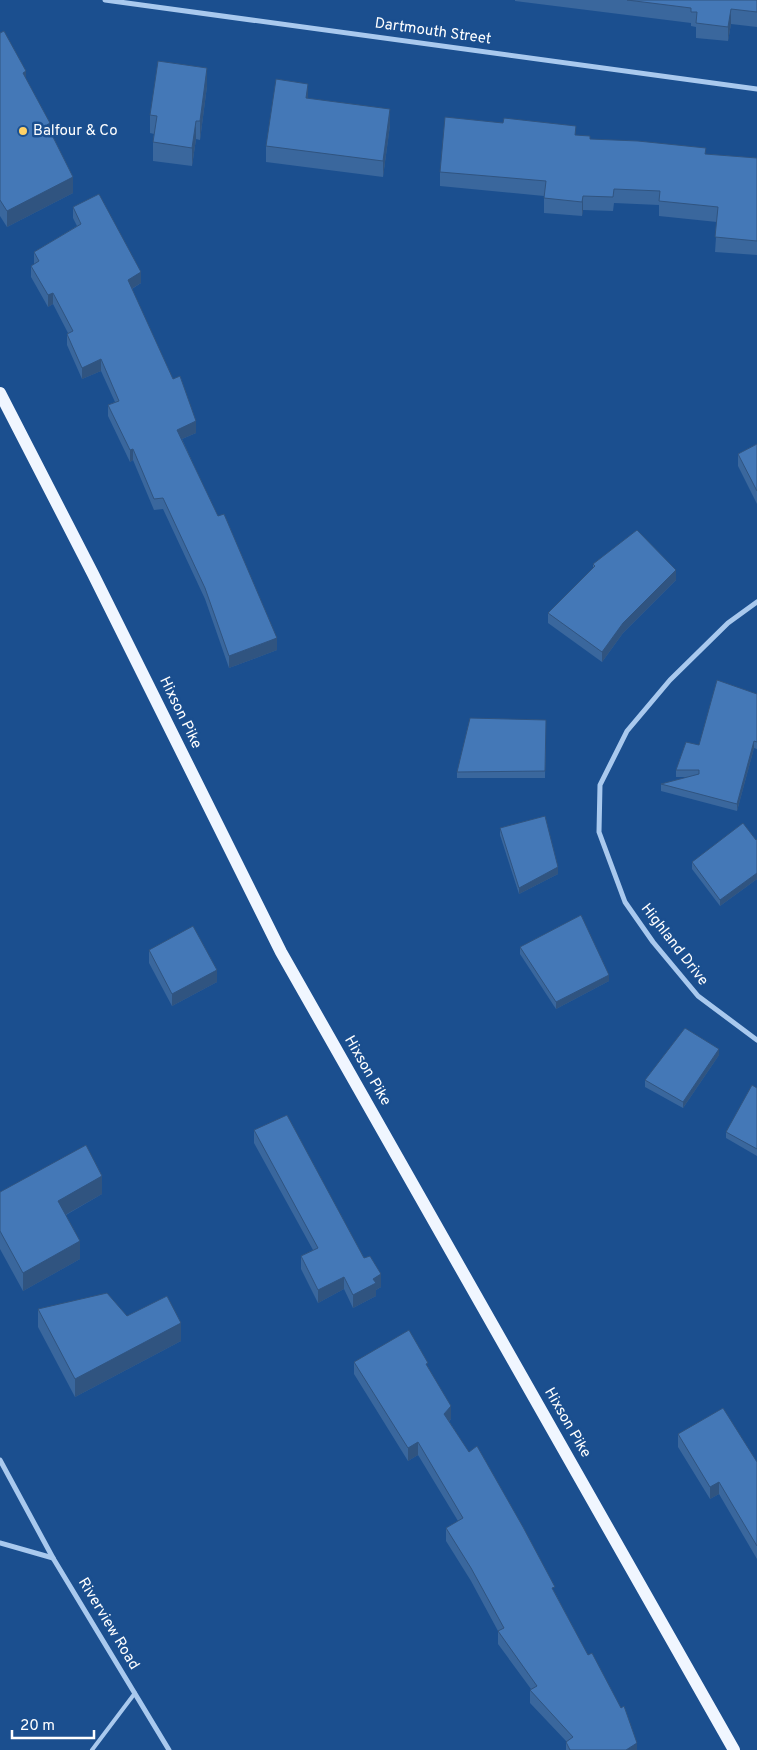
<svg xmlns="http://www.w3.org/2000/svg" width="757" height="1750" viewBox="0 0 757 1750" font-family="Overpass,sans-serif">
  <style>
    .lines { fill: none; stroke-linecap: round; stroke-linejoin: round }
    .lane { stroke: #a9c9ee; stroke-width: 4 }
    .street { stroke: #a9c9ee; stroke-width: 5 }
    .primary { stroke: #f0f6ff; stroke-width: 12 }
    .wall { fill: #3a679d }
    .shaded-wall { fill: #305480 }
    .building { fill: #4478b7; stroke: #305480 }
    .poi-dot { fill: #ffd166; stroke: #1b4f8f; stroke-width: 2 }
    .labels { text-anchor: middle; dominant-baseline: central; stroke-width: 5; stroke-linejoin: round; paint-order: stroke }
    .street-label { font-size: 15px; fill: #fff; stroke: #1b4f8f }
    .poi-label { font-size: 15px; fill: #fff; stroke: #1b4f8f; text-anchor: start }
  </style>
  <rect width="100%" height="100%" fill="#1b4f8f"/>
  <g class="lines">
    <!-- lane -->
    <polyline class="lane" points="92,1750 135,1693"/>
    <!-- street -->
    <g class="street">
      <polyline points="105,0 757,89"/>
      <polyline points="757,602 728,623 670,680 627,731 600,785 599,832 625,902 653,942 698,996 757,1040"/>
      <polyline points="0,1460 53,1558 169,1750"/>
      <polyline points="0,1543 53,1558"/>
    </g>
    <!-- primary -->
    <polyline class="primary" points="0,393 93,574 281,952 734,1750"/>
  </g>
  <!-- wall -->
  <g class="wall">
    <polygon points="515,0 757,0 757,27 731,24 728,41 696,38 696,27 691,26 691,23 515,1"/>
    <polygon points="0,33 26,79 50,132 73,193 7,227 0,216"/>
    <polygon points="207,86 200,140 196,139 192,166 153,161 153,142 154,134 150,133 150,115"/>
    <polygon points="308,98 390,125 383,177 266,162 266,146"/>
    <polygon points="576,135 590,139 706,154 757,158 757,255 715,252 717,222 659,216 659,205 614,203 613,211 583,210 582,216 544,213 544,196 440,186 440,172"/>
    <polygon points="73,207 141,283 132,289 196,433 182,439 277,650 229,668 205,599 163,509 154,510 133,460 130,462 108,416 108,405 115,402 101,371 82,379 67,345 67,334 68,333 53,304 48,307 31,277 31,266 34,264 34,252 77,226 73,218"/>
    <polygon points="757,444 757,504 738,466 738,454"/>
    <polygon points="593,564 676,580 623,633 602,662 548,623 548,613 593,569"/>
    <polygon points="757,694 757,749 754,748 737,811 661,791 661,784 689,777 676,777 676,770 699,745"/>
    <polygon points="546,720 545,778 457,778 457,772"/>
    <polygon points="500,828 558,874 519,894 500,835"/>
    <polygon points="757,839 757,879 720,906 692,869 692,862"/>
    <polygon points="520,947 609,981 556,1009 520,954"/>
    <polygon points="149,950 217,982 172,1006 149,963"/>
    <polygon points="719,1055 683,1108 645,1087 645,1080"/>
    <polygon points="757,1088 757,1156 726,1138 726,1132"/>
    <polygon points="254,1130 364,1258 381,1287 376,1290 376,1296 353,1308 344,1289 318,1303 301,1269 301,1256 313,1250 254,1143"/>
    <polygon points="0,1192 102,1194 66,1215 80,1259 23,1291 0,1249"/>
    <polygon points="38,1309 127,1316 181,1341 75,1397 38,1327"/>
    <polygon points="354,1362 428,1367 451,1419 449,1421 555,1593 637,1750 566,1750 566,1741 530,1703 530,1690 531,1689 498,1644 498,1631 471,1581 446,1541 446,1528 458,1521 418,1455 408,1461 354,1374"/>
    <polygon points="678,1434 757,1462 757,1559 719,1494 710,1499 678,1447"/>
  </g>
  <!-- shaded-wall -->
  <g class="shaded-wall">
    <polygon points="731,9 731,24 728,41 728,27"/>
    <polygon points="207,68 207,86 200,140 200,121"/>
    <polygon points="26,71 26,87 23,73"/>
    <polygon points="308,84 308,100 306,98"/>
    <polygon points="390,109 390,125 383,177 383,161"/>
    <polygon points="196,121 196,139 192,166 192,148"/>
    <polygon points="50,123 50,139 47,125"/>
    <polygon points="73,177 73,193 7,227 7,211"/>
    <polygon points="583,196 583,210 582,216 582,202"/>
    <polygon points="141,272 141,283 128,291 128,280"/>
    <polygon points="53,293 53,304 48,307 48,295"/>
    <polygon points="101,359 101,371 82,379 82,368"/>
    <polygon points="196,421 196,433 177,441 177,430"/>
    <polygon points="133,449 133,460 130,462 130,450"/>
    <polygon points="676,570 676,580 623,633 602,662 602,652 623,623"/>
    <polygon points="277,638 277,650 229,668 229,656"/>
    <polygon points="754,741 754,748 737,811 737,804"/>
    <polygon points="558,867 558,874 519,894 519,888"/>
    <polygon points="757,873 757,879 720,906 720,900"/>
    <polygon points="217,970 217,982 172,1006 172,994"/>
    <polygon points="609,975 609,981 556,1009 556,1002"/>
    <polygon points="719,1049 719,1055 683,1108 683,1102"/>
    <polygon points="102,1176 102,1194 58,1219 58,1201"/>
    <polygon points="80,1241 80,1259 23,1291 23,1273"/>
    <polygon points="381,1274 381,1287 376,1290 376,1296 353,1308 353,1295 373,1279"/>
    <polygon points="344,1277 344,1289 318,1303 318,1290"/>
    <polygon points="181,1323 181,1341 75,1397 75,1379"/>
    <polygon points="451,1406 451,1419 444,1426 444,1414"/>
    <polygon points="418,1442 418,1455 408,1461 408,1448"/>
    <polygon points="719,1482 719,1494 710,1499 710,1487"/>
    <polygon points="637,1743 637,1750 626,1750"/>
  </g>
  <!-- building -->
  <g class="building">
    <polygon points="627,0 757,0 757,12 731,9 728,27 696,23 697,12 691,12 691,8"/>
    <polygon points="4,31 26,71 23,73 50,123 47,125 73,177 7,211 0,200 0,33"/>
    <polygon points="158,61 207,68 200,121 196,121 192,148 153,142 157,116 150,115"/>
    <polygon points="276,79 308,84 306,98 390,109 383,161 266,146"/>
    <polygon points="445,117 503,123 504,118 576,126 575,135 590,136 590,139 638,141 706,148 705,154 757,158 757,241 715,237 718,207 659,201 660,191 614,189 613,197 583,196 582,202 544,198 546,181 440,172"/>
    <polygon points="99,194 141,272 128,280 173,379 180,376 196,421 177,430 218,516 224,514 277,638 229,656 205,588 163,498 154,499 133,449 130,450 108,405 119,401 101,359 82,368 67,334 73,331 53,293 48,295 31,266 39,261 34,252 81,224 73,207"/>
    <polygon points="757,444 757,491 738,454"/>
    <polygon points="637,530 676,570 623,623 602,652 548,613 595,566 593,564"/>
    <polygon points="717,680 757,694 757,742 754,741 737,804 661,784 699,774 699,770 676,770 686,742 699,745"/>
    <polygon points="470,718 546,720 545,771 457,772"/>
    <polygon points="545,816 558,867 519,888 500,828"/>
    <polygon points="743,823 756,840 757,839 757,873 720,900 692,862"/>
    <polygon points="581,915 609,975 556,1002 520,947"/>
    <polygon points="193,926 217,970 172,994 149,950"/>
    <polygon points="685,1028 719,1049 683,1102 645,1080"/>
    <polygon points="752,1085 757,1088 757,1149 726,1132"/>
    <polygon points="287,1115 364,1258 370,1256 381,1274 373,1279 376,1283 353,1295 344,1277 318,1290 301,1256 318,1248 254,1130"/>
    <polygon points="86,1145 102,1176 58,1201 80,1241 23,1273 0,1231 0,1192"/>
    <polygon points="107,1293 127,1316 167,1296 181,1323 75,1379 38,1309"/>
    <polygon points="409,1330 428,1363 426,1364 451,1406 444,1414 469,1452 477,1446 523,1527 555,1587 552,1588 588,1655 592,1653 621,1708 624,1706 637,1743 626,1750 570,1750 566,1742 573,1737 530,1690 537,1686 498,1631 504,1628 471,1568 446,1528 463,1518 418,1442 408,1448 354,1362"/>
    <polygon points="723,1408 757,1462 757,1546 719,1482 710,1487 678,1434"/>
  </g>
  <!-- markers -->
  <circle class="poi-dot" cx="23" cy="131" r="5"/>
  <g class="labels">
    <!-- street labels -->
    <g class="street-label">
      <text transform="translate(433 32) rotate(8)">Dartmouth Street</text>
      <text transform="translate(180 713) rotate(64)">Hixson Pike</text>
      <text transform="translate(674 945) rotate(52)">Highland Drive</text>
      <text transform="translate(367 1071) rotate(60)">Hixson Pike</text>
      <text transform="translate(567 1423) rotate(60)">Hixson Pike</text>
      <text transform="translate(108 1624) rotate(59)">Riverview Road</text>
    </g>
    <!-- poi labels -->
    <g class="poi-label">
      <text x="33" y="131">Balfour &amp; Co</text>
    </g>
  </g>
  <!-- scale -->
  <path d="M12 1730v8h82v-8" fill="none" stroke="#ffffff" stroke-width="2.5"/>
  <text x="20" y="1730" font-size="15" fill="#ffffff" stroke="#1b4f8f" stroke-width="4" paint-order="stroke">20 m</text>
</svg>
